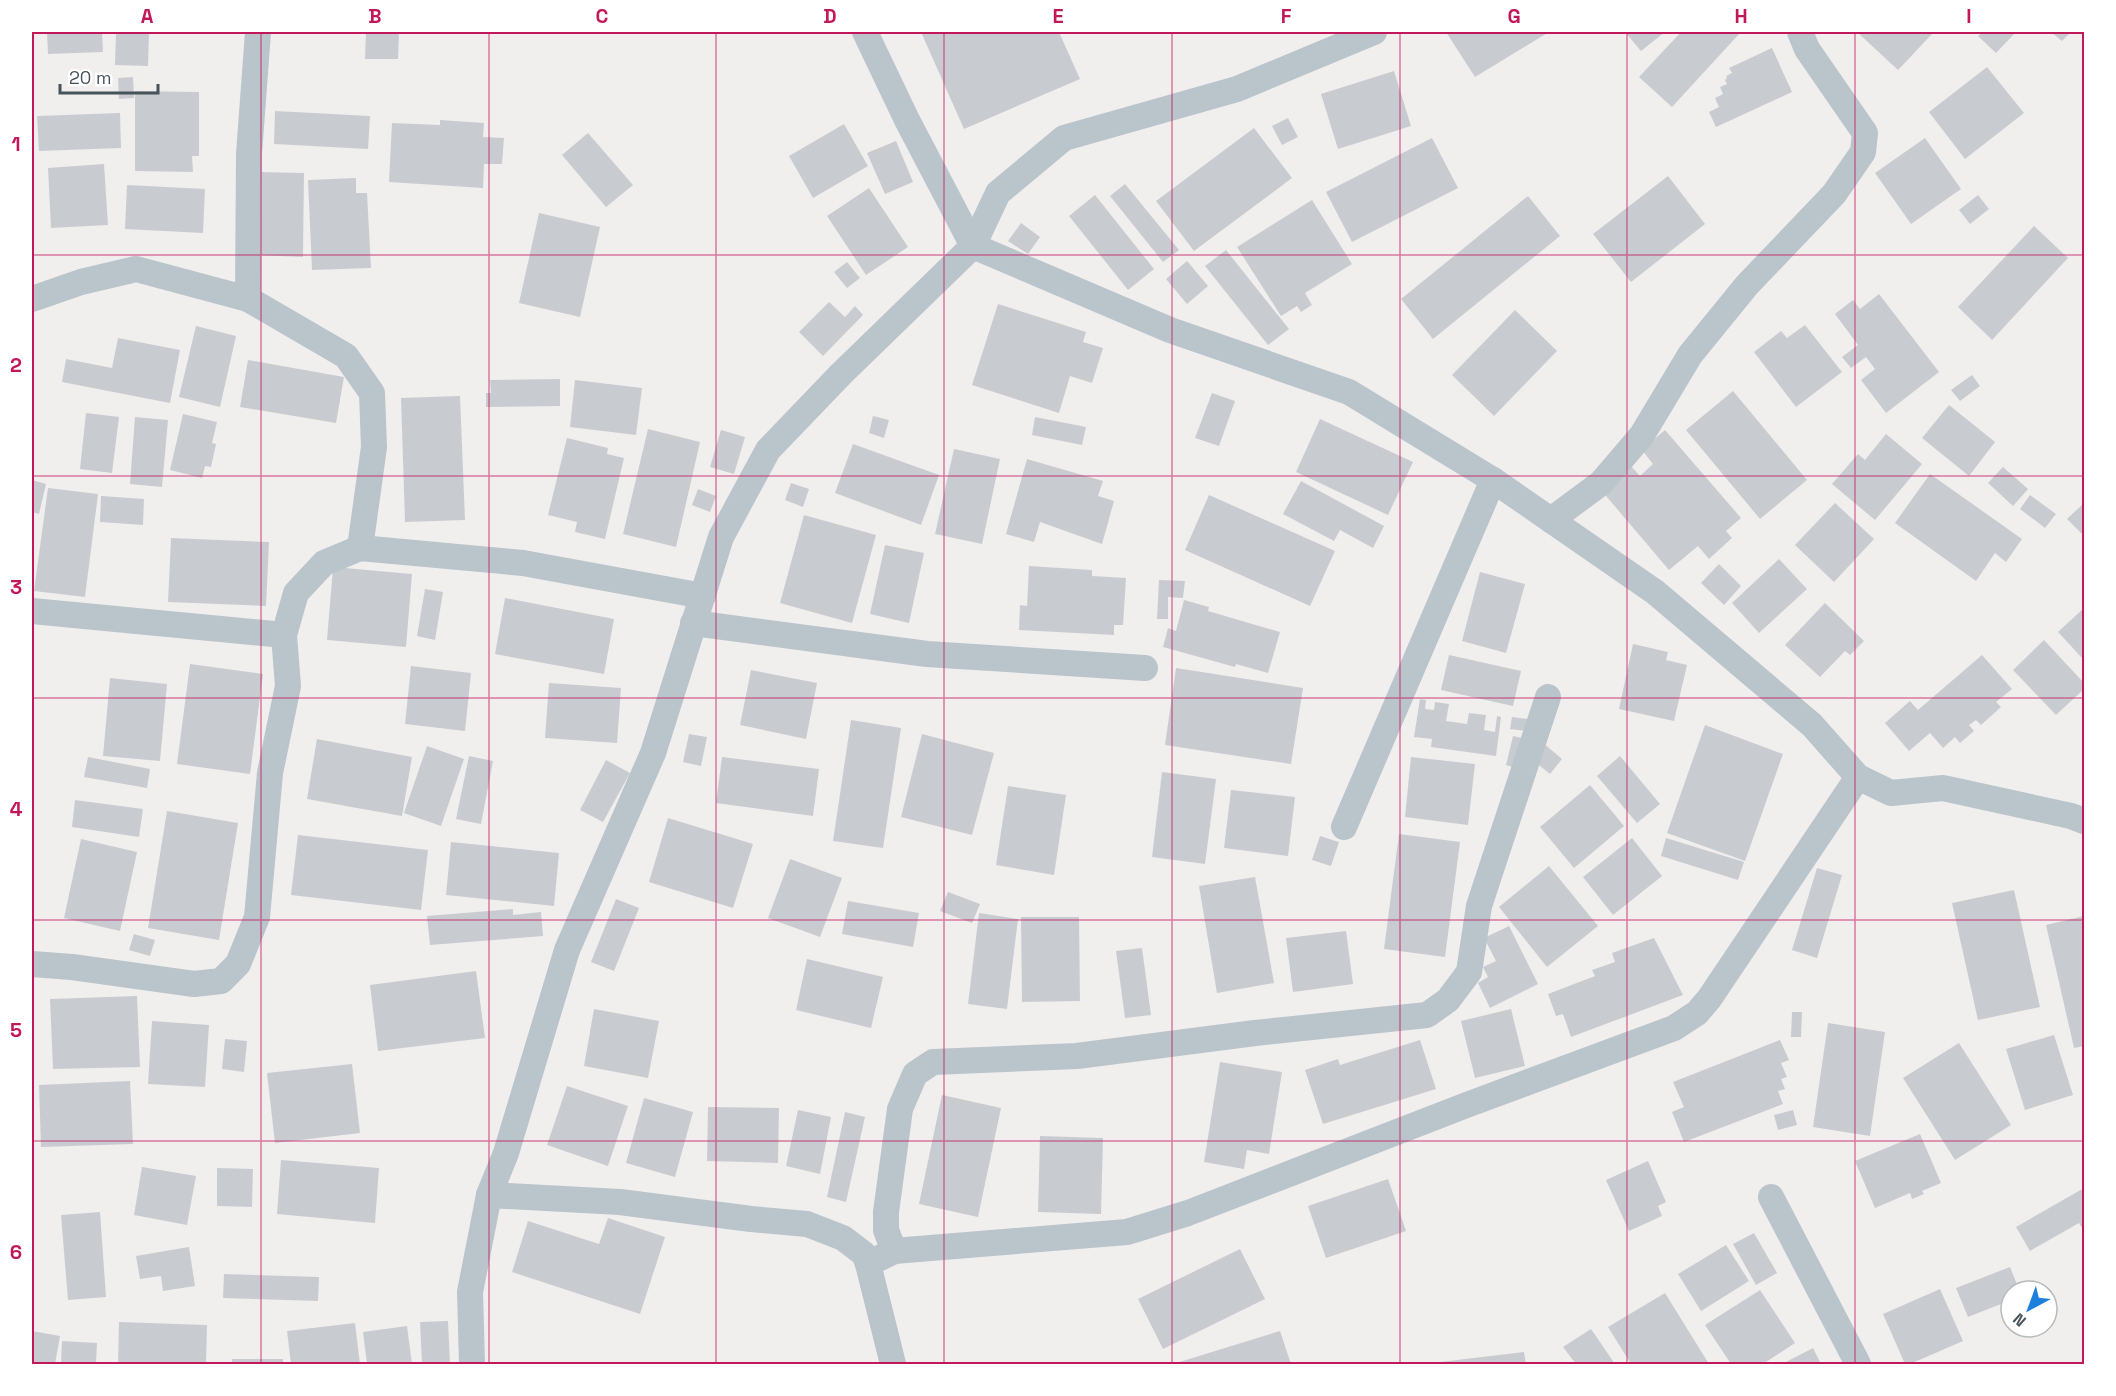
<svg xmlns="http://www.w3.org/2000/svg" width="2116" height="1396" viewBox="0 0 2116 1396" font-family="'Space Grotesk',sans-serif">
  <style>
    .building { fill: #c8ccd1 }
    .lines { fill: none; stroke-linecap: round; stroke-linejoin: round }
    .minor { stroke: #bac4cb; stroke-width: 26 }
    .grid { fill: none; stroke: #c2185b; stroke-width: 1.5; stroke-opacity: 0.55 }
    .neatline { fill: none; stroke: #c2185b; stroke-width: 2 }
    .grid-label { font-size: 20px; text-anchor: middle; font-weight: bold; fill: #c2185b }
  </style>
  <rect width="100%" height="100%" fill="#f1eeee"/>
  <!-- building -->
  <g class="building">
    <polygon points="47,32 102,32 103,52 48,54"/>
    <polygon points="116,32 149,32 148,66 115,65"/>
    <polygon points="366,32 399,32 398,59 365,59"/>
    <polygon points="921,32 1059,32 1080,79 964,129"/>
    <polygon points="1446,32 1549,32 1475,77"/>
    <polygon points="1625,32 1665,32 1641,51"/>
    <polygon points="1681,32 1740,33 1672,107 1639,77"/>
    <polygon points="1857,32 1934,32 1898,70"/>
    <polygon points="1983,32 2016,32 1996,53 1978,36"/>
    <polygon points="2051,32 2071,32 2062,41"/>
    <polygon points="1772,48 1792,92 1716,127 1709,112 1719,107 1715,98 1723,94 1720,87 1727,84 1725,80 1727,78 1726,76 1732,73 1729,68"/>
    <polygon points="1987,67 2024,113 1965,159 1929,112"/>
    <polygon points="1394,71 1411,126 1338,149 1321,94"/>
    <polygon points="133,77 134,98 119,99 118,78"/>
    <polygon points="135,91 199,92 199,156 192,156 193,172 135,171"/>
    <polygon points="275,111 370,116 368,149 274,144"/>
    <polygon points="120,113 121,148 39,151 37,116"/>
    <polygon points="1288,118 1298,137 1282,145 1272,126"/>
    <polygon points="440,120 484,123 483,137 504,138 502,164 484,164 483,188 389,182 392,123 440,125"/>
    <polygon points="844,124 868,166 813,198 789,156"/>
    <polygon points="1254,128 1292,178 1194,251 1156,201"/>
    <polygon points="588,133 633,185 606,207 562,155"/>
    <polygon points="1432,138 1458,188 1352,242 1326,192"/>
    <polygon points="1925,138 1961,189 1911,224 1875,173"/>
    <polygon points="896,141 913,182 885,194 867,153"/>
    <polygon points="104,164 108,225 51,228 48,168"/>
    <polygon points="257,172 304,173 303,257 256,255"/>
    <polygon points="1668,176 1705,224 1631,282 1593,234"/>
    <polygon points="356,178 356,193 367,193 371,268 312,270 308,180"/>
    <polygon points="1125,184 1179,250 1163,262 1110,196"/>
    <polygon points="127,185 205,189 203,233 125,229"/>
    <polygon points="869,188 908,247 866,275 827,216"/>
    <polygon points="1095,195 1154,269 1128,290 1069,216"/>
    <polygon points="1978,195 1989,209 1970,224 1959,210"/>
    <polygon points="1528,196 1560,236 1433,339 1401,299"/>
    <polygon points="1312,200 1352,264 1305,293 1312,305 1301,312 1297,306 1281,316 1237,247"/>
    <polygon points="539,213 600,227 580,317 519,303"/>
    <polygon points="1021,223 1040,237 1028,254 1008,241"/>
    <polygon points="2034,226 2068,258 1992,340 1958,307"/>
    <polygon points="1226,250 1289,329 1268,345 1205,266"/>
    <polygon points="1187,261 1208,286 1187,304 1166,279"/>
    <polygon points="847,262 860,278 847,288 834,272"/>
    <polygon points="1879,294 1939,372 1886,413 1861,380 1875,369 1866,357 1851,368 1842,357 1858,345 1835,314 1853,300 1860,309"/>
    <polygon points="829,302 845,317 855,306 863,315 823,356 799,332"/>
    <polygon points="998,304 1086,332 1083,342 1103,348 1092,383 1070,376 1059,413 972,385"/>
    <polygon points="1515,310 1557,351 1494,416 1452,375"/>
    <polygon points="1805,325 1842,372 1796,407 1754,352 1781,331 1787,338"/>
    <polygon points="196,326 236,336 220,407 179,397"/>
    <polygon points="118,338 180,350 170,403 62,382 66,359 112,368"/>
    <polygon points="248,360 344,377 336,423 240,407"/>
    <polygon points="1972,375 1980,386 1960,401 1951,390"/>
    <polygon points="560,379 560,406 486,407 486,393 491,393 490,380"/>
    <polygon points="575,380 642,388 636,435 570,427"/>
    <polygon points="1733,391 1807,480 1760,519 1686,430"/>
    <polygon points="1212,393 1235,401 1219,446 1195,438"/>
    <polygon points="460,396 465,520 405,522 401,398"/>
    <polygon points="1949,405 1995,442 1969,476 1922,438"/>
    <polygon points="86,413 119,417 112,473 80,469"/>
    <polygon points="183,414 217,422 212,443 216,444 211,467 205,466 202,478 170,470"/>
    <polygon points="873,416 889,420 884,438 869,433"/>
    <polygon points="135,417 168,420 162,487 130,484"/>
    <polygon points="1035,417 1086,427 1082,445 1032,435"/>
    <polygon points="1320,419 1413,462 1388,515 1296,472"/>
    <polygon points="648,429 700,442 676,547 623,534"/>
    <polygon points="721,430 745,437 734,474 710,467"/>
    <polygon points="1665,430 1741,518 1726,531 1732,538 1709,559 1698,546 1669,570 1601,490 1630,465 1640,476 1653,464 1642,450"/>
    <polygon points="1886,434 1922,464 1875,520 1832,484 1858,454 1865,460"/>
    <polygon points="567,438 608,448 607,454 624,458 605,539 575,532 577,522 548,515"/>
    <polygon points="853,444 939,475 921,525 835,493"/>
    <polygon points="954,449 1000,459 982,544 935,534"/>
    <polygon points="1027,459 1103,481 1098,496 1114,501 1102,544 1040,522 1034,542 1006,534"/>
    <polygon points="2003,467 2028,489 2013,506 1988,483"/>
    <polygon points="1930,474 2022,539 2006,562 1995,553 1976,581 1895,523"/>
    <polygon points="32,480 46,484 39,514 32,512"/>
    <polygon points="1301,481 1384,526 1373,548 1340,530 1334,541 1283,514"/>
    <polygon points="791,483 809,489 803,507 785,500"/>
    <polygon points="48,488 98,494 85,597 34,591"/>
    <polygon points="698,489 716,496 710,512 692,505"/>
    <polygon points="1209,495 1335,551 1310,606 1185,550"/>
    <polygon points="2030,495 2056,514 2045,528 2020,509"/>
    <polygon points="101,496 144,499 143,525 100,522"/>
    <polygon points="1835,503 1874,539 1834,582 1795,545"/>
    <polygon points="2083,504 2084,506 2084,536 2067,519"/>
    <polygon points="804,515 876,535 852,623 780,603"/>
    <polygon points="171,538 269,542 266,606 168,602"/>
    <polygon points="885,545 924,553 909,623 870,614"/>
    <polygon points="1779,559 1807,589 1759,633 1732,603"/>
    <polygon points="1719,564 1741,586 1724,605 1701,583"/>
    <polygon points="1029,566 1092,570 1092,576 1126,578 1123,625 1114,625 1114,635 1019,630 1020,605 1027,606"/>
    <polygon points="333,567 412,574 406,647 327,640"/>
    <polygon points="1480,572 1525,584 1506,653 1462,641"/>
    <polygon points="1159,580 1185,581 1183,598 1168,597 1168,619 1157,619"/>
    <polygon points="425,589 443,592 435,640 417,636"/>
    <polygon points="505,598 614,619 604,674 495,654"/>
    <polygon points="1184,600 1209,607 1208,611 1280,632 1268,673 1236,664 1235,667 1163,647 1168,628 1176,631"/>
    <polygon points="1825,603 1864,641 1850,655 1845,651 1820,677 1785,645"/>
    <polygon points="2084,608 2084,657 2083,659 2058,632"/>
    <polygon points="2044,640 2084,683 2084,689 2056,715 2013,670"/>
    <polygon points="1633,644 1668,652 1666,660 1687,665 1674,721 1619,709"/>
    <polygon points="1449,655 1521,671 1513,706 1441,690"/>
    <polygon points="1982,655 2012,689 1996,702 2001,707 1981,725 1976,720 1969,725 1974,731 1960,743 1955,737 1943,748 1930,733 1909,751 1885,723 1910,701 1918,710"/>
    <polygon points="190,664 263,674 250,774 177,764"/>
    <polygon points="411,666 471,673 465,731 405,724"/>
    <polygon points="1176,668 1303,688 1291,764 1165,745"/>
    <polygon points="751,670 817,683 806,739 740,725"/>
    <polygon points="110,678 167,684 160,761 103,756"/>
    <polygon points="549,683 621,688 617,743 545,738"/>
    <polygon points="1420,699 1426,700 1425,709 1434,710 1435,702 1449,704 1446,721 1467,724 1469,713 1486,715 1484,730 1495,732 1497,716 1501,717 1496,756 1431,747 1432,739 1414,737"/>
    <polygon points="1512,717 1529,719 1527,731 1510,729"/>
    <polygon points="851,720 901,728 883,848 833,841"/>
    <polygon points="1705,725 1783,754 1745,861 1667,833"/>
    <polygon points="689,734 707,737 701,766 683,762"/>
    <polygon points="922,734 994,753 972,835 901,817"/>
    <polygon points="1513,736 1526,739 1519,769 1506,765"/>
    <polygon points="317,739 412,757 402,816 307,799"/>
    <polygon points="1543,743 1562,759 1550,774 1530,758"/>
    <polygon points="427,746 464,759 441,826 404,813"/>
    <polygon points="469,756 493,761 481,824 456,819"/>
    <polygon points="1620,756 1660,804 1637,823 1597,776"/>
    <polygon points="88,757 150,769 147,788 84,777"/>
    <polygon points="722,757 819,769 813,816 716,803"/>
    <polygon points="1411,757 1475,764 1468,825 1405,817"/>
    <polygon points="606,760 630,773 603,822 580,810"/>
    <polygon points="1162,772 1216,779 1205,864 1152,857"/>
    <polygon points="1590,785 1624,826 1574,868 1540,827"/>
    <polygon points="1008,786 1066,795 1054,875 996,865"/>
    <polygon points="1231,790 1295,797 1288,856 1224,848"/>
    <polygon points="75,800 143,809 139,837 72,827"/>
    <polygon points="167,811 238,823 219,940 148,928"/>
    <polygon points="668,818 753,844 733,908 649,882"/>
    <polygon points="1399,834 1460,842 1445,957 1384,949"/>
    <polygon points="298,835 428,850 421,910 291,895"/>
    <polygon points="1320,836 1339,842 1331,866 1312,860"/>
    <polygon points="1632,838 1662,876 1613,915 1583,877"/>
    <polygon points="1666,838 1744,862 1738,880 1661,856"/>
    <polygon points="81,839 137,852 120,931 64,918"/>
    <polygon points="451,842 559,853 554,906 446,895"/>
    <polygon points="790,859 842,878 820,937 768,918"/>
    <polygon points="1549,866 1598,926 1547,967 1499,907"/>
    <polygon points="1817,868 1842,875 1817,958 1792,950"/>
    <polygon points="1255,877 1274,983 1217,993 1199,886"/>
    <polygon points="2014,890 2040,1007 1978,1020 1952,903"/>
    <polygon points="948,892 980,904 972,923 940,911"/>
    <polygon points="616,899 639,908 614,971 591,962"/>
    <polygon points="848,901 919,913 913,947 842,934"/>
    <polygon points="513,909 513,915 541,912 543,936 430,945 427,916"/>
    <polygon points="979,913 1018,919 1007,1009 968,1004"/>
    <polygon points="2084,916 2084,1046 2074,1048 2046,925"/>
    <polygon points="1021,917 1079,917 1080,1001 1022,1002"/>
    <polygon points="1509,926 1538,984 1490,1008 1478,983 1488,977 1483,967 1496,961 1484,938"/>
    <polygon points="1346,931 1353,984 1293,992 1286,938"/>
    <polygon points="134,934 155,940 150,956 129,950"/>
    <polygon points="1654,938 1683,995 1571,1037 1563,1014 1556,1016 1548,994 1595,976 1592,970 1615,962 1612,953"/>
    <polygon points="1142,948 1151,1015 1125,1018 1116,951"/>
    <polygon points="807,959 883,977 871,1028 796,1010"/>
    <polygon points="476,971 485,1038 378,1051 370,985"/>
    <polygon points="137,996 140,1067 53,1069 50,999"/>
    <polygon points="594,1009 659,1021 648,1078 584,1066"/>
    <polygon points="1511,1009 1525,1066 1475,1078 1461,1021"/>
    <polygon points="1792,1012 1802,1012 1801,1037 1791,1037"/>
    <polygon points="152,1021 209,1025 205,1087 148,1084"/>
    <polygon points="1828,1023 1885,1032 1870,1136 1813,1127"/>
    <polygon points="2054,1035 2073,1095 2025,1110 2006,1049"/>
    <polygon points="225,1039 247,1041 244,1072 222,1069"/>
    <polygon points="1420,1040 1436,1089 1323,1124 1305,1070 1338,1059 1340,1065"/>
    <polygon points="1780,1040 1789,1060 1781,1063 1787,1077 1781,1079 1785,1089 1778,1091 1783,1104 1684,1142 1672,1112 1684,1107 1673,1082"/>
    <polygon points="1959,1043 2011,1125 1955,1160 1903,1078"/>
    <polygon points="1220,1062 1282,1072 1269,1154 1247,1150 1244,1169 1204,1162"/>
    <polygon points="352,1064 360,1133 275,1143 267,1073"/>
    <polygon points="130,1081 133,1144 41,1147 39,1085"/>
    <polygon points="567,1086 628,1106 608,1166 547,1145"/>
    <polygon points="942,1095 1001,1108 978,1217 919,1204"/>
    <polygon points="644,1098 693,1112 675,1177 626,1163"/>
    <polygon points="708,1107 779,1108 778,1163 707,1161"/>
    <polygon points="798,1110 831,1117 820,1174 786,1166"/>
    <polygon points="1793,1110 1797,1125 1778,1130 1774,1115"/>
    <polygon points="845,1112 865,1117 846,1202 827,1197"/>
    <polygon points="1920,1134 1941,1183 1922,1191 1924,1194 1912,1199 1910,1193 1875,1208 1855,1161"/>
    <polygon points="1040,1136 1103,1138 1101,1214 1038,1212"/>
    <polygon points="281,1160 379,1168 375,1223 277,1214"/>
    <polygon points="1648,1161 1666,1202 1658,1206 1662,1216 1629,1231 1606,1180"/>
    <polygon points="142,1167 196,1176 187,1225 134,1215"/>
    <polygon points="217,1168 253,1169 252,1207 217,1206"/>
    <polygon points="1388,1179 1406,1231 1326,1258 1308,1206"/>
    <polygon points="2084,1188 2084,1231 2079,1223 2030,1251 2016,1227"/>
    <polygon points="100,1212 106,1297 68,1300 61,1215"/>
    <polygon points="608,1218 665,1237 640,1314 512,1272 528,1221 599,1244"/>
    <polygon points="1754,1233 1777,1273 1756,1285 1733,1244"/>
    <polygon points="1726,1245 1749,1281 1701,1311 1678,1274"/>
    <polygon points="189,1247 195,1286 163,1291 161,1276 140,1279 136,1256"/>
    <polygon points="1240,1249 1265,1299 1163,1349 1138,1299"/>
    <polygon points="2010,1267 2018,1287 2011,1291 2011,1314 2006,1316 2001,1304 1968,1317 1956,1288"/>
    <polygon points="224,1274 319,1277 318,1301 223,1298"/>
    <polygon points="1940,1289 1963,1341 1910,1364 1905,1364 1883,1314"/>
    <polygon points="1760,1290 1795,1343 1763,1364 1731,1364 1705,1325"/>
    <polygon points="1665,1293 1709,1364 1631,1364 1608,1327"/>
    <polygon points="448,1321 450,1364 422,1364 420,1322"/>
    <polygon points="119,1322 207,1325 206,1364 118,1364"/>
    <polygon points="355,1323 360,1364 291,1364 287,1331"/>
    <polygon points="407,1326 412,1364 367,1364 363,1332"/>
    <polygon points="1591,1329 1615,1364 1576,1364 1563,1347"/>
    <polygon points="32,1331 60,1336 55,1364 32,1364"/>
    <polygon points="1280,1331 1291,1364 1173,1364"/>
    <polygon points="62,1341 97,1343 96,1364 61,1364"/>
    <polygon points="1813,1348 1821,1364 1782,1364"/>
    <polygon points="1524,1352 1526,1364 1432,1364 1432,1363"/>
    <rect x="232" y="1359" width="51" height="5"/>
  </g>
  <g class="lines">
    <!-- minor -->
    <g class="minor">
      <polyline points="865,32 907,120 973,246 1170,330 1349,392 1493,480 1655,592 1812,725 1858,777 1891,793 1943,788 2071,816 2084,821"/>
      <polyline points="32,299 81,282 136,269 248,299 346,356 372,393 374,447 360,548"/>
      <polyline points="248,299 249,154 258,32"/>
      <polyline points="1551,520 1601,483 1642,435 1690,355 1747,285 1834,194 1863,152 1865,133 1807,49 1800,32"/>
      <polyline points="32,611 284,635"/>
      <polyline points="693,623 927,654 1145,668"/>
      <polyline points="1344,827 1493,480"/>
      <polyline points="32,964 72,967 194,984 221,981 238,964 257,917 270,773 288,686 284,635 296,593 324,563 360,548 523,563 703,596"/>
      <polyline points="489,1195 620,1202 751,1219 807,1224 843,1238 864,1254 868,1264 893,1364"/>
      <polyline points="1771,1197 1858,1364"/>
      <polyline points="894,1251 886,1230 886,1212 900,1109 915,1074 933,1062 1077,1056 1255,1033 1427,1015 1448,1000 1469,972 1479,906 1548,697"/>
      <polyline points="868,1264 894,1251 1127,1232 1188,1213 1464,1106 1674,1028 1697,1013 1709,999 1858,777"/>
      <polyline points="472,1364 470,1292 489,1195 506,1153 567,950 653,753 721,537 768,450 841,374 973,246 998,193 1064,138 1237,89 1374,32"/>
    </g>
  </g>
  <!-- grid -->
  <path class="grid" d="M 261,32 L 261,1364M 489,32 L 489,1364M 716,32 L 716,1364M 944,32 L 944,1364M 1172,32 L 1172,1364M 1400,32 L 1400,1364M 1627,32 L 1627,1364M 1855,32 L 1855,1364M 32,255 L 2084,255M 32,476 L 2084,476M 32,698 L 2084,698M 32,920 L 2084,920M 32,1141 L 2084,1141"/>
  <!-- border -->
  <rect width="2116" height="1396" fill="none" stroke="#ffffff" stroke-width="66"/>
  <!-- north arrow -->
  <g transform="translate(2029 1309) rotate(221)"><circle r="28" fill="#ffffff" stroke="#b5babd" stroke-width="1.5"/>
  <path d="M0-4.5L10 22L0 15L-10 22Z" fill="#1d80dc"/>
  <text y="-9" font-size="16" font-weight="bold" text-anchor="middle" fill="#47535b">N</text>
  </g>
  <!-- scale -->
  <path d="M60 84v9h98v-9" fill="none" stroke="#47535b" stroke-width="3"/>
  <text x="69" y="84" font-size="18" fill="#47535b" stroke="#ffffff" stroke-width="4.5" paint-order="stroke">20 m</text>
  <rect x="33" y="33" width="2050" height="1330" class="neatline"/>
  <g class="grid-label">
    <text x="147" y="23">A</text>
    <text x="375" y="23">B</text>
    <text x="602" y="23">C</text>
    <text x="830" y="23">D</text>
    <text x="1058" y="23">E</text>
    <text x="1286" y="23">F</text>
    <text x="1514" y="23">G</text>
    <text x="1741" y="23">H</text>
    <text x="1969" y="23">I</text>
    <text x="16" y="151">1</text>
    <text x="16" y="372">2</text>
    <text x="16" y="594">3</text>
    <text x="16" y="816">4</text>
    <text x="16" y="1037">5</text>
    <text x="16" y="1259">6</text>
  </g>
</svg>
